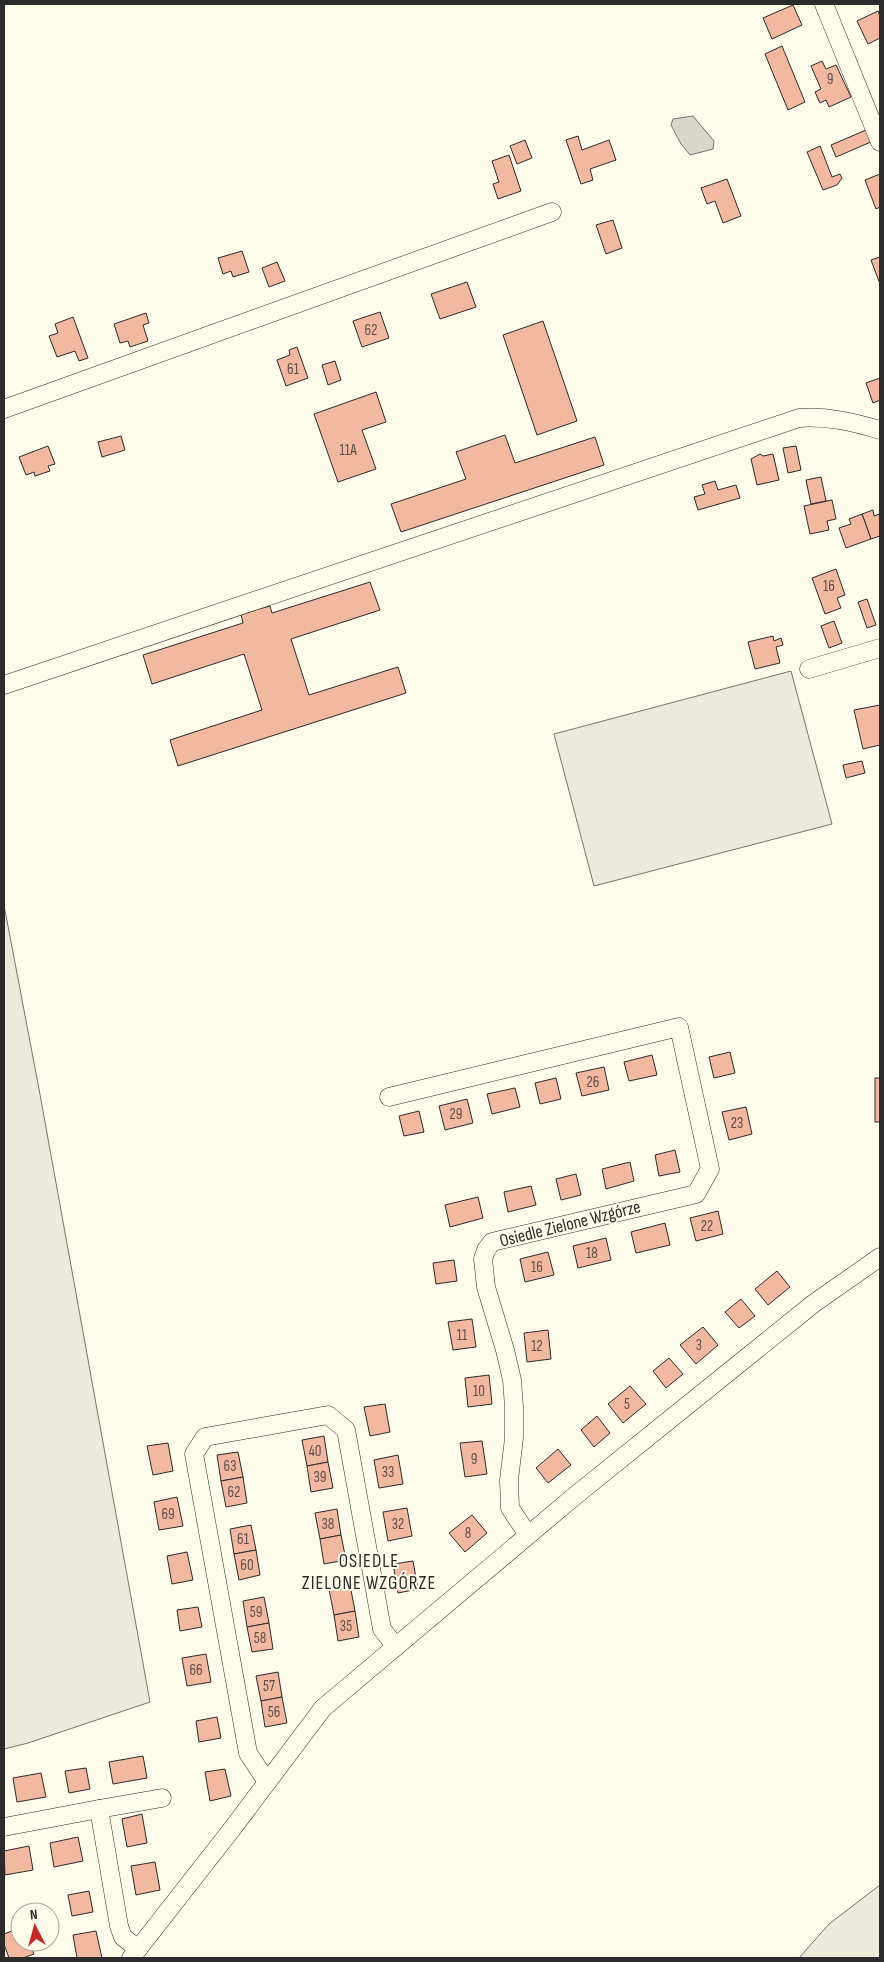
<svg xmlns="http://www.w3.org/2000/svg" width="884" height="1962" viewBox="0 0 884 1962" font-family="'Sofia Sans Condensed',sans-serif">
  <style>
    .green { fill: #ecebdb; stroke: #74746e }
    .water { fill: #d8d7c9; stroke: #74746e }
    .building { fill: #f2b8a0; stroke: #2b2b2b }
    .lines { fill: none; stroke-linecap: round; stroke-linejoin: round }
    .minor-casing { stroke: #2b2b2b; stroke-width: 19 }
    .minor { stroke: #fdfbea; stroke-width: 18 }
    .labels { text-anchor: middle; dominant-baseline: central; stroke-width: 4; stroke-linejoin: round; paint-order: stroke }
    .number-label { font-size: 15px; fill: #5d4e48 }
    .street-label { font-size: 18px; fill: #2b2b2b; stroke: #fdfbea }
    .neighbourhood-label { font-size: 19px; letter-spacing: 1px; fill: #2b2b2b; stroke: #fdfbea }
  </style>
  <rect width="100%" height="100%" fill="#fdfbea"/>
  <!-- green -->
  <g class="green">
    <polygon points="791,671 832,824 594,886 554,734"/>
    <polygon points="4,905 39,1089 150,1702 28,1743 4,1749"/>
    <polygon points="880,1885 880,1958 799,1958 829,1924"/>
  </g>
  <!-- water -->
  <polygon class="water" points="693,116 714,141 713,149 690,155 681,144 671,125 673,119"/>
  <!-- building -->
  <g class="building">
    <polygon points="793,5 802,25 772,39 763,18"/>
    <polygon points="878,11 880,16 880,38 868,44 857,21"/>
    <polygon points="782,46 805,102 788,110 765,54"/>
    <polygon points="822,61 826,69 836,65 851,97 829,107 826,100 820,103 815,92 821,89 811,66"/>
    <polygon points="866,130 871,142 836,157 831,145"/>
    <polygon points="578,136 582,150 609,140 616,160 590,169 593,180 581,184 566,140"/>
    <polygon points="525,140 532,158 517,164 510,146"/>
    <polygon points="820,146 832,177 840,174 842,178 837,185 823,190 807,152"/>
    <polygon points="509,155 521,191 498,199 493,184 499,182 492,161"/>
    <polygon points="880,174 880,207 876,209 865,180"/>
    <polygon points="727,179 741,216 723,223 715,201 707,204 701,188"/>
    <polygon points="613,220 622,248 606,254 596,225"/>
    <polygon points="242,251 249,272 233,277 231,271 223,274 218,258"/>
    <polygon points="880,257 880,284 871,260"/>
    <polygon points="277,262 285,281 269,287 262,268"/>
    <polygon points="467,282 476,307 440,319 431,294"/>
    <polygon points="380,312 389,338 362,347 353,321"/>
    <polygon points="146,313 149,323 143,325 148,341 130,347 128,341 120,343 114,324"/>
    <polygon points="73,317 88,358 79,361 75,351 57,357 49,336 58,333 55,324"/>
    <polygon points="543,321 577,421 537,435 503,335"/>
    <polygon points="297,347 308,378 286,386 277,360 290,355 289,350"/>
    <polygon points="335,361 341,380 328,385 322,365"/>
    <polygon points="880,378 880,400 873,403 866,383"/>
    <polygon points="376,392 386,422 362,430 376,469 338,482 314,414"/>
    <polygon points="505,435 515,463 595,437 604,465 401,532 391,504 466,479 456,452"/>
    <polygon points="121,436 125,450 102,457 98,442"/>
    <polygon points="48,446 55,464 48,466 50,471 35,476 34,472 26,475 19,457"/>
    <polygon points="796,446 801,470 788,473 783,448"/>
    <polygon points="760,454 763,456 773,454 779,480 757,485 751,459"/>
    <polygon points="821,477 826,501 811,504 806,480"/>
    <polygon points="715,481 718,490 736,485 740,498 698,510 694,497 705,494 702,485"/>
    <polygon points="832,500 836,519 827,521 829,530 810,534 804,506"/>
    <polygon points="873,510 874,516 880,514 880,536 871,539 862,514"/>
    <polygon points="862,514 871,539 846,548 839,528 851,524 849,519"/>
    <polygon points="836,569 845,595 837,598 841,608 825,614 812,578"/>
    <polygon points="370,582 380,610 291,639 309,695 398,667 406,693 178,766 170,740 262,710 244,654 152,684 143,655 243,623 241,614 270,606 272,613"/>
    <polygon points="867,599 876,625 867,628 858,602"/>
    <polygon points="834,621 842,643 829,648 821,626"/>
    <polygon points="773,636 774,641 781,638 783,645 776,647 780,663 755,669 748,642"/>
    <polygon points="880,705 880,745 863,749 854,710"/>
    <polygon points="862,761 865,773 846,778 843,765"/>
    <polygon points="730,1052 735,1073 714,1078 709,1057"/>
    <polygon points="652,1055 657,1075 629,1081 624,1062"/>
    <polygon points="604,1067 609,1090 582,1096 576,1073"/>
    <polygon points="556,1078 561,1099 540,1104 535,1083"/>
    <rect x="875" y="1078" width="5" height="44"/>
    <polygon points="515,1088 520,1107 492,1114 487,1094"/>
    <polygon points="467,1099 473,1123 445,1130 439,1106"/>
    <polygon points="746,1107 752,1134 729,1140 722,1112"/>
    <polygon points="419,1111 424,1132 404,1136 399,1116"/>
    <polygon points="675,1150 680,1172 659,1176 655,1155"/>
    <polygon points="630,1162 634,1181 606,1189 602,1169"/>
    <polygon points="576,1174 581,1195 561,1200 556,1179"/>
    <polygon points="531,1186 536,1205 508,1212 504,1192"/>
    <polygon points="478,1197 483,1218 450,1227 445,1205"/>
    <polygon points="718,1211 723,1234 696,1241 690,1218"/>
    <polygon points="665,1223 670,1245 636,1253 631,1232"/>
    <polygon points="606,1238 611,1260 578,1268 573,1246"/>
    <polygon points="548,1252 554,1275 525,1282 520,1259"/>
    <polygon points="454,1260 457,1281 436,1284 433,1263"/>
    <polygon points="777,1271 790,1287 768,1305 755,1289"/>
    <polygon points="741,1299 755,1316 739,1328 725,1312"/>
    <polygon points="472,1319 476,1347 453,1350 448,1322"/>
    <polygon points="703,1327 718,1345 696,1364 680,1345"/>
    <polygon points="548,1330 551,1359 527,1362 524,1333"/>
    <polygon points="669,1358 683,1374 666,1388 653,1371"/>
    <polygon points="489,1375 492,1404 468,1407 465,1378"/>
    <polygon points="630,1386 646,1404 623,1423 608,1404"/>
    <polygon points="385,1404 390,1432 370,1436 364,1407"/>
    <polygon points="597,1416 610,1433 594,1447 581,1430"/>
    <polygon points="324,1436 328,1462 307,1466 302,1440"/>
    <polygon points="482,1441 487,1474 465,1477 460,1443"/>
    <polygon points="168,1443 173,1471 153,1475 147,1446"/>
    <polygon points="558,1449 571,1465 548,1483 536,1468"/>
    <polygon points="238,1452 243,1477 221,1481 217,1455"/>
    <polygon points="398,1455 403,1484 379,1488 374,1460"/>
    <polygon points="328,1462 333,1488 311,1492 307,1466"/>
    <polygon points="243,1477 247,1503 226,1507 221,1481"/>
    <polygon points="177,1497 183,1526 159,1530 154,1502"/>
    <polygon points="407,1508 412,1536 388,1541 383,1512"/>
    <polygon points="337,1509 341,1535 320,1539 315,1513"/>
    <polygon points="472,1515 487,1533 465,1552 449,1533"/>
    <polygon points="251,1525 256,1550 234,1554 230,1529"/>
    <polygon points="341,1535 346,1560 324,1564 320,1539"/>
    <polygon points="256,1550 260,1575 239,1580 234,1554"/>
    <polygon points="187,1552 193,1580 172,1584 167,1556"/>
    <polygon points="413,1561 418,1589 398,1593 393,1564"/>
    <polygon points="350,1585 355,1611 334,1615 329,1589"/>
    <polygon points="264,1597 269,1623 247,1627 243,1601"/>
    <polygon points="198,1607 202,1627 180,1631 177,1610"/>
    <polygon points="355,1611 359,1637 338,1641 334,1615"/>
    <polygon points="269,1623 273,1649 252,1652 247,1627"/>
    <polygon points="206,1654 211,1682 187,1686 182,1658"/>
    <polygon points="278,1672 282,1697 261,1701 256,1676"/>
    <polygon points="282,1697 287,1723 265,1727 261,1701"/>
    <polygon points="217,1717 221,1738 199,1742 196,1721"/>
    <polygon points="143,1756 147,1778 113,1784 109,1762"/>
    <polygon points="86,1768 90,1789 69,1793 65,1771"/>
    <polygon points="225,1769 231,1796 210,1801 205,1772"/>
    <polygon points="41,1773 46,1797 17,1802 13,1778"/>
    <polygon points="142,1814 147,1843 127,1847 122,1819"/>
    <polygon points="78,1837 83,1861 54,1867 50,1843"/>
    <polygon points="29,1846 33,1870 5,1875 4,1851"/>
    <polygon points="155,1862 160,1890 136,1895 131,1866"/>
    <polygon points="89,1891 93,1912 72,1916 68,1895"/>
    <polygon points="20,1928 20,1942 29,1942 34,1954 23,1958 9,1958 4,1944 4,1934"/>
    <polygon points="96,1931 102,1958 77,1958 73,1935"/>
  </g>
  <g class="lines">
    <!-- minor casing -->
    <g class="minor-casing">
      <g id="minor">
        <polyline points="824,4 880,142"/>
        <polyline points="4,409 552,212"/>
        <polyline points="809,669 880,648"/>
        <path d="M 4,685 L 799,418 C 828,416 853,422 880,430"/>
        <polyline points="389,1097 679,1027 710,1169 696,1194 492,1242 486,1250 483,1259 486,1287 505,1350 512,1380 514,1407 514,1438 509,1480 510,1508 528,1535"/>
        <polyline points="267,1782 248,1753 194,1454 205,1437 328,1415 346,1430 382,1629 396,1647"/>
        <polyline points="99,1809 162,1798"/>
        <polyline points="4,1827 99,1809 119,1926 123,1937 138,1949"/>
        <polyline points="131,1958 232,1829 323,1708 576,1495 813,1304 880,1257"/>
      </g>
    </g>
    <!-- minor -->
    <use href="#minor" class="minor"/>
  </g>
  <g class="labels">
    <!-- number labels -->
    <g class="number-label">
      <text x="830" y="79">9</text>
      <text x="371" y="330">62</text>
      <text x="293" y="369">61</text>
      <text x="348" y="450">11A</text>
      <text x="829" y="586">16</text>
      <text x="593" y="1082">26</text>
      <text x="456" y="1114">29</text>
      <text x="737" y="1123">23</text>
      <text x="707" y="1226">22</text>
      <text x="592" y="1253">18</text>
      <text x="537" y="1267">16</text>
      <text x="462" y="1335">11</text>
      <text x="699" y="1345">3</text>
      <text x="537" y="1346">12</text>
      <text x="479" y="1391">10</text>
      <text x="627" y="1404">5</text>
      <text x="315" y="1451">40</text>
      <text x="474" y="1459">9</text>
      <text x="230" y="1466">63</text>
      <text x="388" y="1472">33</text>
      <text x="320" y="1477">39</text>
      <text x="234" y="1492">62</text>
      <text x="168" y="1514">69</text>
      <text x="328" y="1524">38</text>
      <text x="398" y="1524">32</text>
      <text x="468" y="1533">8</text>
      <text x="243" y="1539">61</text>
      <text x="247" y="1565">60</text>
      <text x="256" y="1612">59</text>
      <text x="346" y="1626">35</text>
      <text x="260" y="1638">58</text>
      <text x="196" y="1670">66</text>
      <text x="269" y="1686">57</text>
      <text x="274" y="1712">56</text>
    </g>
    <!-- street labels -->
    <g class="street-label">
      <text transform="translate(570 1224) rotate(-14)">Osiedle Zielone Wzgórze</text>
    </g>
    <!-- neighbourhood labels -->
    <g class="neighbourhood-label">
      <text x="369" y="1561">OSIEDLE<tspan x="369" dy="22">ZIELONE WZGÓRZE</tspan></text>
    </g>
  </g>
  <!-- border -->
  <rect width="884" height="1962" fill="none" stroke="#2b2b2b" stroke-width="10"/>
  <!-- north arrow -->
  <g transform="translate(35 1927) rotate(354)"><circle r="24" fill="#fdfbea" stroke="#a9a89e"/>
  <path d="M0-4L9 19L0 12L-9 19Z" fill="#c62828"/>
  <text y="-8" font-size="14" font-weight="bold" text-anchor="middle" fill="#2b2b2b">N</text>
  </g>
</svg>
